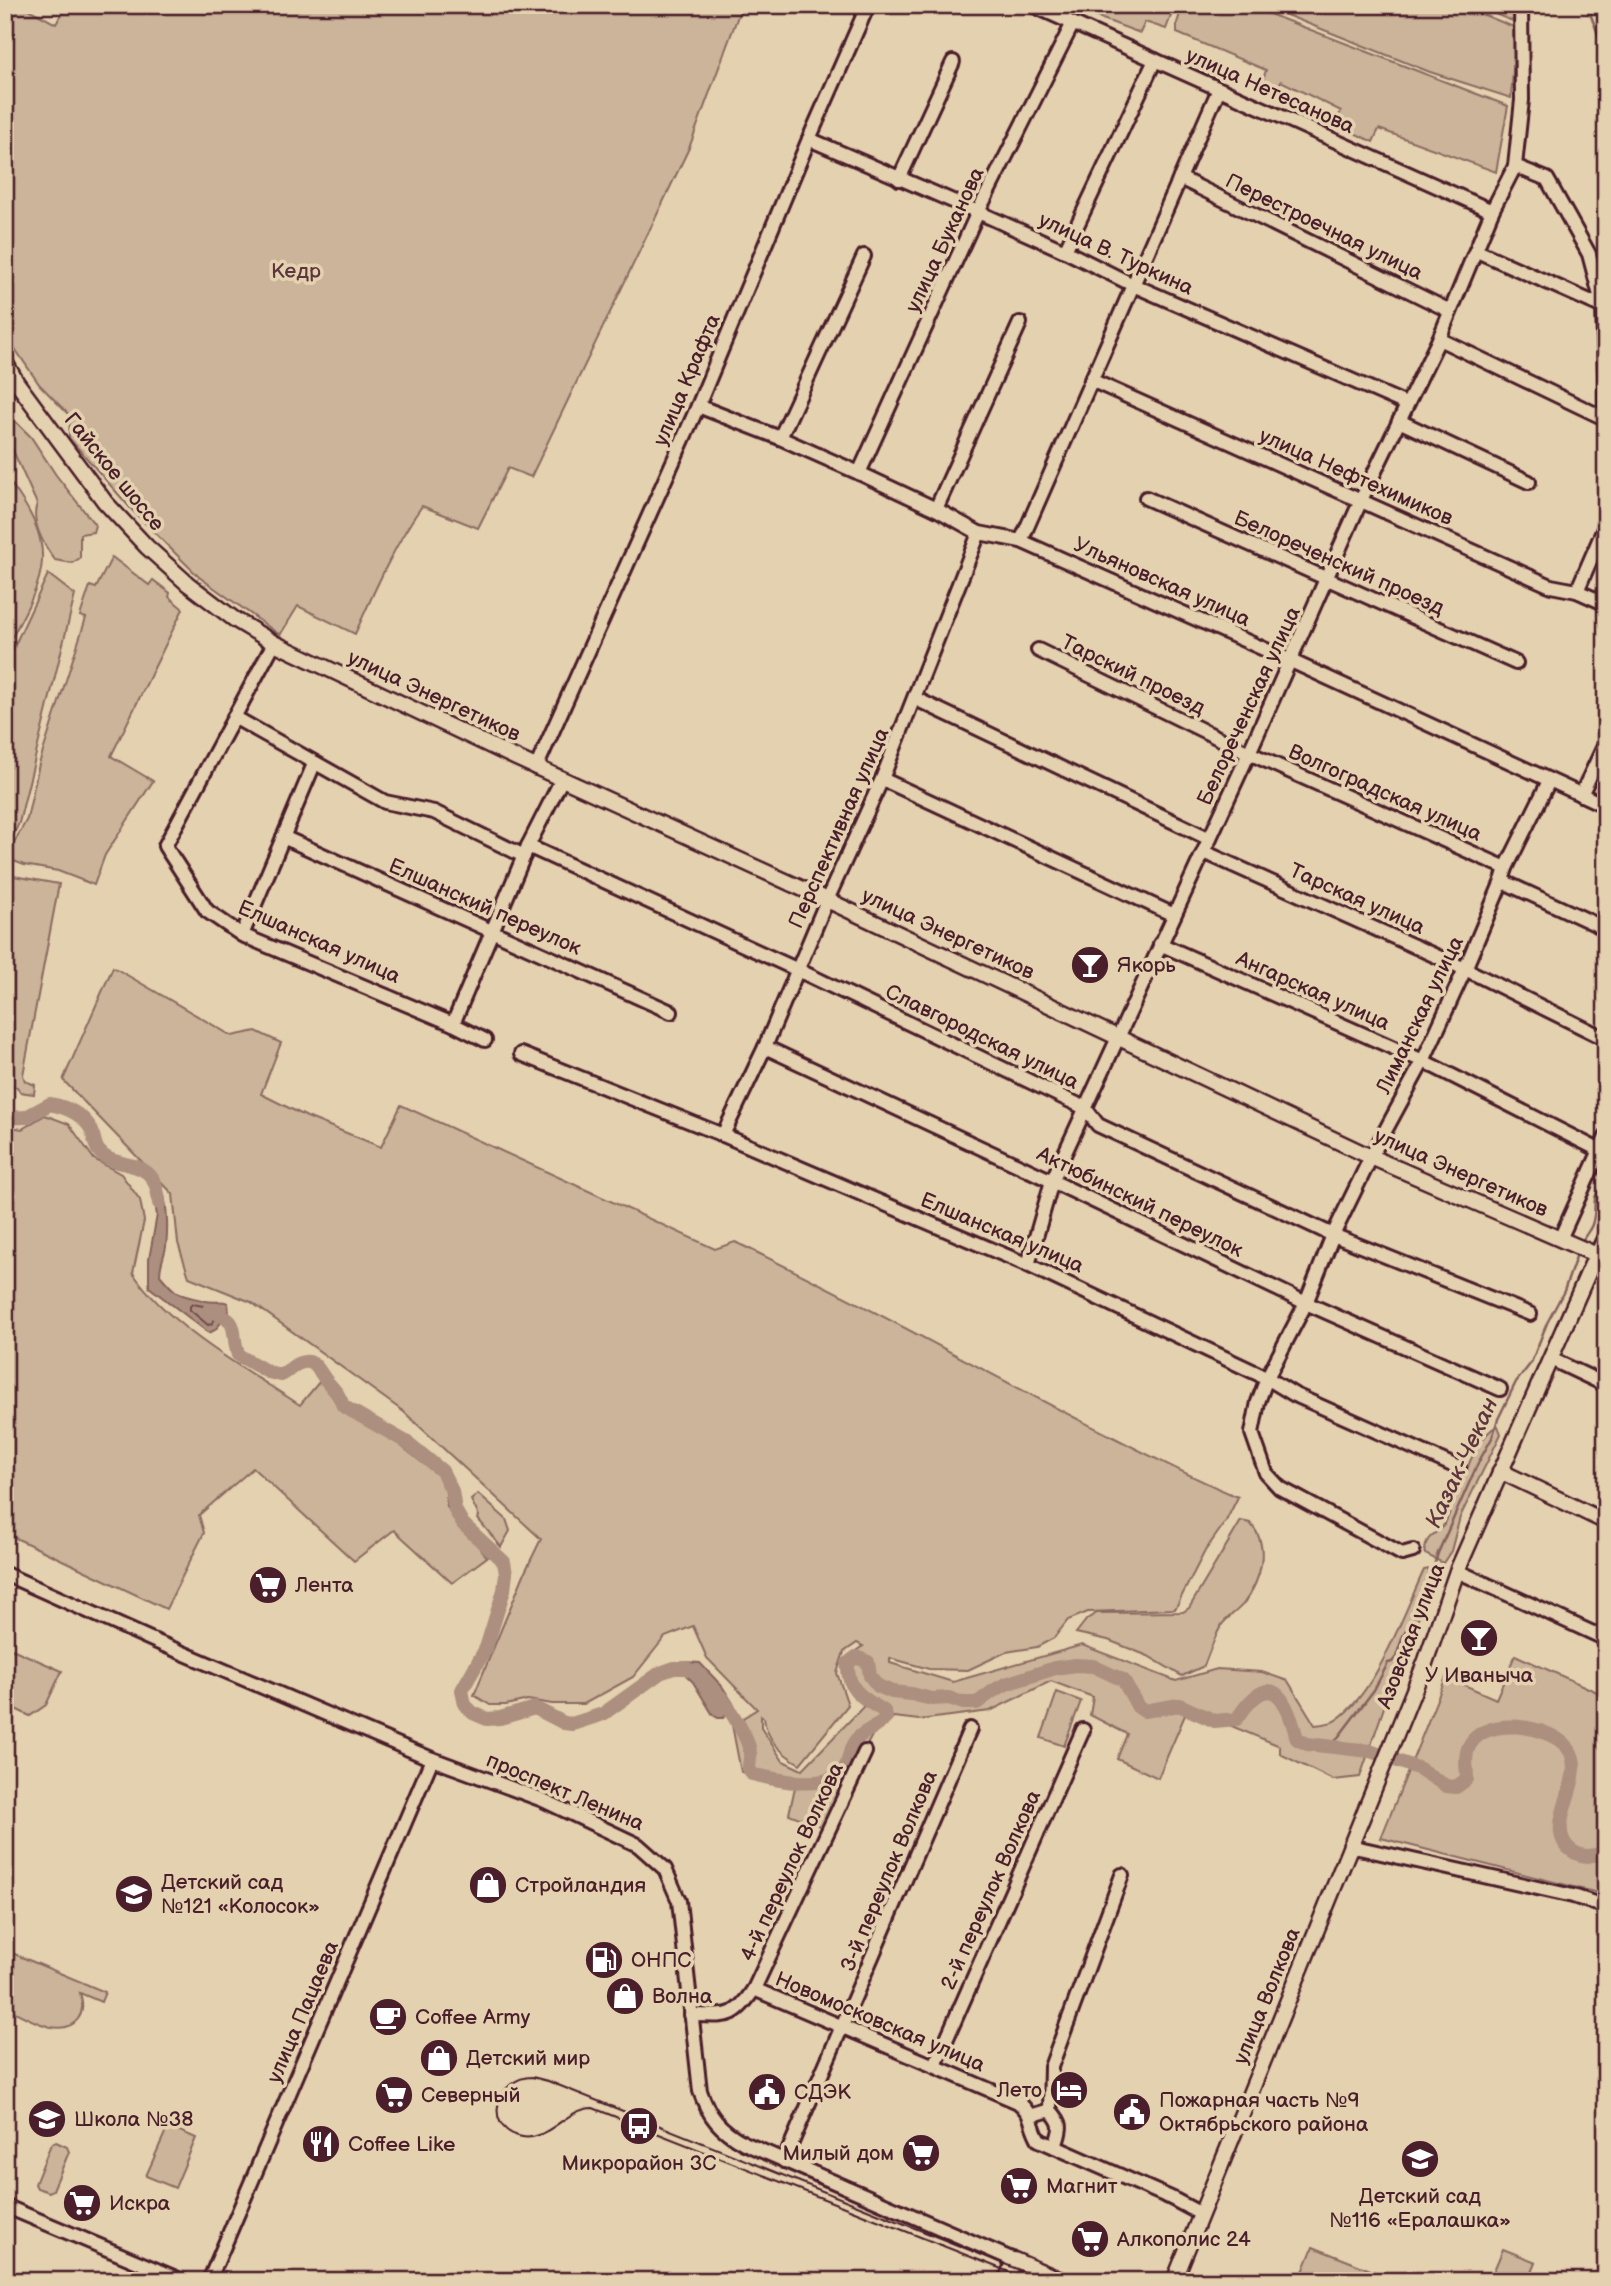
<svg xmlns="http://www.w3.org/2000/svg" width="1611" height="2286" viewBox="0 0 1611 2286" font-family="'Balsamiq Sans',sans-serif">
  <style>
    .green { fill: #cbb499; stroke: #8a6a62; stroke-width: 2; fill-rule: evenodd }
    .water { fill: #ac8f7e; stroke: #85625d; stroke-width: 2 }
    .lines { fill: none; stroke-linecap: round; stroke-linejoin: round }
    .shore { stroke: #714c4c; stroke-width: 2 }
    .stream { stroke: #85625d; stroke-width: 2.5 }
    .river { stroke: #ac8f7e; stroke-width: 14 }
    .minor-casing { stroke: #4a1f2b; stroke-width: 18 }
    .major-casing { stroke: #4a1f2b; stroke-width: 19 }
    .minor { stroke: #e4d1af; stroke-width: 12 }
    .major { stroke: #e4d1af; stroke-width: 14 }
    .tram { stroke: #4a1f2b; stroke-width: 2 }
    .labels { text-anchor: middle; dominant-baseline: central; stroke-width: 7; stroke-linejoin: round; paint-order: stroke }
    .street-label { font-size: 21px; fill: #4a1f2b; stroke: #e4d1af }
    .park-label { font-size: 21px; fill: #5d353c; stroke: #e4d1af }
    .poi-label { font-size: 21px; fill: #4a1f2b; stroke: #e4d1af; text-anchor: start }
    .water-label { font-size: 23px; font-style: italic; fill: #5e353c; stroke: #e4d1af }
  </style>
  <rect width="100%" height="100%" fill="#e4d1af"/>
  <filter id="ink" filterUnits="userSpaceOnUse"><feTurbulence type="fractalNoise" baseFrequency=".0143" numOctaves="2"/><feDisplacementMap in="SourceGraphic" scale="14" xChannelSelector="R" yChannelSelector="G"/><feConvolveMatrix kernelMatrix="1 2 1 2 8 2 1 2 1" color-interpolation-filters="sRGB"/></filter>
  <g filter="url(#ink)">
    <!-- green -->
    <g class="green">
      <path d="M 12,5 L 21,5 L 56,24 L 67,5 L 742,5 L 689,148 L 531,477 L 508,468 L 478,528 L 422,506 C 394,545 375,590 355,634 L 298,606 L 280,635 L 199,577 L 132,510 L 69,438 L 70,416 L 39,384 L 5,334 L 5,18 Z"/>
      <polygon points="1065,5 1175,5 1166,29 1145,22 1140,33"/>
      <polygon points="1183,5 1246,5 1508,106 1496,172 1379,129 1373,142 1335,124 1341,111 1281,81 1276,91 1261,86 1266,70 1177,33 1177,23"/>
      <polygon points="1261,5 1460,5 1516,28 1511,98 1430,72"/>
      <polygon points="1472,5 1515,5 1515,22"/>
      <path d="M 14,420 L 31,437 L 56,475 L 95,525 L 93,532 L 80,534 L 80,558 L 72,563 L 55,560 C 44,546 30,521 37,504 L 5,433 L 5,424 Z"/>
      <path d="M 12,485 C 64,556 40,582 5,651 L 5,502 Z"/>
      <polygon points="112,557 149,585 153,580 170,593 169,597 183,609 111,756 153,781 105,855 94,885 58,871 24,865 6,858 27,819 39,764 86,618 80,616 90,586 96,588"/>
      <polygon points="48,574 75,595 19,823 5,853 5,666"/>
      <polygon points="8,875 59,884 23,1075 25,1081 35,1085 34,1094 20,1092 17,1087 5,1086 5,889"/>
      <path d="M 113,967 L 232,1036 L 256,1031 L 281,1043 L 261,1094 L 307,1117 L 381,1147 L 401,1105 L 715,1249 L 735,1242 C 858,1300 977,1368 1099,1430 C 1145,1453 1190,1477 1238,1497 L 1226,1521 L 1205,1551 L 1175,1609 L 1088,1612 L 1068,1620 L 1054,1638 L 1037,1647 L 1006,1652 L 968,1670 L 929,1669 L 890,1658 L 890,1663 L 953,1682 L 1082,1645 L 1176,1681 L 1217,1669 L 1262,1672 L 1288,1681 L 1315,1725 C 1322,1724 1331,1724 1336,1720 C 1377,1692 1403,1615 1424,1570 L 1428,1569 L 1438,1573 L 1403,1652 L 1360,1777 L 1333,1780 L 1280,1754 L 1280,1746 L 1188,1708 L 1158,1778 L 1117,1759 L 1127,1734 L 1090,1715 L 1093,1697 L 1051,1681 L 990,1711 L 919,1720 L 894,1717 L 875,1730 L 823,1827 L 789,1814 L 796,1783 L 741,1772 L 732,1725 L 757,1709 L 707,1658 L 693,1626 L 665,1637 L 633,1677 L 584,1704 L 552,1704 L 528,1700 L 506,1705 L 490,1705 L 474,1695 L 525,1572 L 541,1539 L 404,1412 L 251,1302 L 189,1277 L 178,1243 L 173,1194 L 63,1080 ZM 857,1643 L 863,1646 L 848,1656 L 844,1678 L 864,1706 L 802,1770 L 783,1761 L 761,1728 L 761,1716 L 764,1718 C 766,1739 782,1754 800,1764 L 848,1705 L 837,1673 L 844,1652 Z"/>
      <path d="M 45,1115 L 69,1124 L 94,1159 L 121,1174 L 140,1200 L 144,1221 L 133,1273 C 170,1328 245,1369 300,1405 L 320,1381 L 445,1481 L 447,1507 L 487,1557 L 452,1583 L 394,1530 L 354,1561 L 253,1468 L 199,1515 L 204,1533 L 166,1609 L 5,1533 L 5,1126 L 22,1129 Z"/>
      <path d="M 1498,1426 L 1501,1434 L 1460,1517 L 1451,1551 L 1443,1563 L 1425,1554 C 1425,1535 1433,1537 1443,1526 C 1448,1520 1450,1510 1453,1503 L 1447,1503 L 1457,1478 L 1466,1474 C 1469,1459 1484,1431 1498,1426 Z"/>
      <polygon points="478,1494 506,1519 510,1531 501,1547 478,1519 479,1516 471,1500"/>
      <path d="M 1241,1521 L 1250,1523 C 1271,1546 1261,1580 1244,1603 C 1237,1612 1227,1617 1221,1626 C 1214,1638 1209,1653 1204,1666 L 1182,1676 L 1148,1656 L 1108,1640 L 1076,1633 L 1087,1619 L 1097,1613 L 1183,1612 L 1189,1608 Z"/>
      <polygon points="12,1649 62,1671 46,1705 30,1716 5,1704 5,1663"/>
      <polygon points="1515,1655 1606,1696 1606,1895 1381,1838 1446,1677 1496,1699"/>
      <polygon points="1057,1692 1081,1701 1064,1746 1041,1738"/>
      <path d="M 12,1953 L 105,1992 L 101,2002 L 80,1993 C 83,2002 84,2011 78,2019 C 61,2041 24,2016 5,2007 L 5,1958 L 10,1958 Z"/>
      <polygon points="168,2126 196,2138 175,2188 146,2176"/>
      <polygon points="56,2142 67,2147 69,2152 53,2190 49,2192 37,2188 35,2184 51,2144"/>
      <polygon points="1313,2247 1383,2275 1380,2281 1311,2281 1301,2277"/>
      <polygon points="1503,2249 1536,2262 1528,2281 1508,2281 1492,2275"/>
    </g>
    <!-- water -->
    <g class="water">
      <path d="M 160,1185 C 168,1199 168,1231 166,1247 C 164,1257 160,1264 160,1275 C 179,1298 179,1294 206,1301 C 214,1303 221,1300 228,1303 L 229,1313 L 215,1330 L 209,1333 L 149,1287 L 149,1259 L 157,1215 C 155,1209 156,1192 157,1186 Z"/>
      <polygon points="683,1662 700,1663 722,1686 736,1708 723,1718 718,1718 713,1715 693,1682 679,1668"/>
    </g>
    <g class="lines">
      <!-- shore -->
      <polygon class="shore" points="193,1304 218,1309 220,1313 211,1324 208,1325 190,1310 190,1306"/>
      <!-- stream -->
      <g class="stream">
        <polyline points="1587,5 1601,42 1602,65 1606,77"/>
        <polyline points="1606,124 1606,144"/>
        <path d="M 1582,1242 C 1585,1234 1592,1229 1593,1221 C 1598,1204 1588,1198 1606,1184"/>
        <polyline points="1330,1748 1374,1690 1388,1663 1392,1662 1396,1657 1403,1636 1421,1606 1438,1553 1478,1463 1492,1438 1498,1419 1516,1382 1531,1363 1547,1323 1564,1291 1578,1251"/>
      </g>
      <!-- river -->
      <g class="river">
        <path d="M 5,1118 L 26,1117 L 50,1104 C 66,1107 82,1113 91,1129 C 94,1135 94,1144 98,1150 C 115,1174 156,1151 159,1203"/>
        <path d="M 209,1310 C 242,1322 230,1328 238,1355 L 268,1372 L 281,1375 C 288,1372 293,1365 300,1363 C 314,1358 318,1369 325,1379 C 333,1389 339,1393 343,1406 L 408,1443 L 442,1471 L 452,1491 L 455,1510 L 463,1524 L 504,1562 L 506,1574 L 504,1590 L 486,1648 L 462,1690 L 465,1705 L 473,1713 L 487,1719 L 500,1718 L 535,1708 L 564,1723 L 572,1724 L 603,1714 L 660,1673 L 674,1668 L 686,1668 L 697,1673"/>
        <path d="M 721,1697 C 729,1708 749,1739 750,1752 C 751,1757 749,1763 749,1768 L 752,1774 C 776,1780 824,1791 843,1771 C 850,1763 848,1749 856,1740 C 864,1730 878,1728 886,1717 L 884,1711 C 864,1699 846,1690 848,1663 L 856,1657 L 868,1662 L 870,1676 L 878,1686 L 892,1692 L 911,1694 L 932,1699 L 949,1698 L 963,1703 L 977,1703 L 993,1691 L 1006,1684 L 1055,1668 L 1075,1665 L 1093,1666 L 1123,1680 L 1138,1707 L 1144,1711 L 1179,1705 L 1215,1721 L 1237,1719 C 1271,1667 1286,1696 1297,1739 L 1307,1744 L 1370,1751 L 1420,1769 L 1446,1786 L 1456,1787 L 1467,1779 C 1467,1771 1465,1760 1467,1752 C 1477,1712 1557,1724 1571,1753 C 1585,1782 1542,1828 1571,1850 C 1583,1859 1592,1856 1606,1852"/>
      </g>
      <!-- minor casing -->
      <g class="minor-casing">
        <g id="minor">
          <polyline points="1032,5 1492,211"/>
          <polyline points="809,139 978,212 1065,251 1133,285 1406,404"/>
          <polyline points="1515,166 1547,179 1589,254 1603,307 1606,409"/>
          <polyline points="1180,178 1450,311"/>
          <polyline points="899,179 953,62"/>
          <polyline points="1065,251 1155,60"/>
          <polyline points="1477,251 1603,307"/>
          <polyline points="1439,339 1606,419"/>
          <polyline points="1091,380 1551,586 1577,591 1606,604"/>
          <polyline points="698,406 780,438 859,473 936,509 979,533 1021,541 1291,661 1606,806"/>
          <polyline points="1399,421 1529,482"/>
          <polyline points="780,438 864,256"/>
          <polyline points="859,473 978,212 1072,25"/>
          <polyline points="1146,498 1516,663"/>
          <polyline points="936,509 1020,323"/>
          <polyline points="1021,541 1219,89"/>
          <polyline points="1577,591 1606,524"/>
          <polyline points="274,643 165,846 207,911 242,935 453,1024 485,1040"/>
          <polyline points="1038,650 1249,753 1506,868"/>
          <polyline points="916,699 1210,839"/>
          <polyline points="234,717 385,802 434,812 524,856"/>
          <polyline points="536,768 698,406 809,139 868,5"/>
          <polyline points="882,779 1174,915"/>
          <polyline points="1581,795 1606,742"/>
          <polyline points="283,837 671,1012"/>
          <polyline points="528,846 798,970 1085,1108 1098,1125 1333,1235 1530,1314"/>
          <polyline points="1204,852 1465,969 1606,1039"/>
          <polyline points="1502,881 1606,929"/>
          <polyline points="242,935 314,764"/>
          <polyline points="1160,944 1423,1061 1599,1150"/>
          <polyline points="453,1024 528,846 562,779"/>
          <polyline points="765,1047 1052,1181 1306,1303 1500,1389"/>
          <polyline points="521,1054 723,1135 1028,1265 1267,1378 1295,1395 1459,1468"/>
          <polyline points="723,1135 765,1047 827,900 882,779 979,533"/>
          <polyline points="1560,1239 1606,1137"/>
          <polyline points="1596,1255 1606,1234"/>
          <polyline points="1028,1265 1052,1181 1249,753 1361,500 1439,339 1492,211 1515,166 1522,100 1521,5"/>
          <polyline points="1551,1359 1606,1385"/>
          <polyline points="1413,1551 1402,1554 1280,1488 1266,1473 1252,1433 1258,1402 1267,1378 1306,1303 1333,1235 1371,1157 1423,1061 1465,969 1502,881 1506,868 1549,781"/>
          <polyline points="1457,1571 1606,1639"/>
          <path d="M 5,1574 L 157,1642 L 432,1759 L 543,1800 L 638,1845 L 665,1869 L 679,1901 L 700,2091 C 709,2117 720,2130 744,2143 L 1014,2260"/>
          <polyline points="1350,1846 1573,1896 1606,1907"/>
          <path d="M 754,1989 L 1018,2102 C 1034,2115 1029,2123 1039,2140 L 1171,2198 L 1201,2214"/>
          <path d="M 691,2015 C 727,2015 733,2021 754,1989 L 865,1752"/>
          <polyline points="935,2065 1083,1730"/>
          <polyline points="1050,2110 1051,2067 1122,1875"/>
          <path d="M 1030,2116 L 1050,2110 C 1064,2125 1061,2128 1055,2147"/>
          <polyline points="784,2161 970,1729"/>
          <polyline points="5,2206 183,2281"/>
          <polyline points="209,2281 432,1759"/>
        </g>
      </g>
      <!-- major casing -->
      <g class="major-casing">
        <g id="major">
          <polyline points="5,362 17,383 105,502 147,547 188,584 234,619 274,643 514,757 827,900 1371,1157 1606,1259"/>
          <polyline points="1500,1471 1606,1522"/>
          <polyline points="1006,2281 1014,2260 1063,2281"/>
          <polyline points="1174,2281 1425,1663 1457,1571 1596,1255"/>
        </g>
      </g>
      <!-- minor -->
      <use href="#minor" class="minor"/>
      <!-- major -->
      <use href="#major" class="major"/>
      <!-- tram -->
      <path class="tram" d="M 1032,2281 L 593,2108 C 565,2108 547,2145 518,2136 C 482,2125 498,2077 532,2077 C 537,2078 543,2080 548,2081 L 1047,2281"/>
    </g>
  </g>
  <!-- icons -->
  <defs>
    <g id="bar-disc" transform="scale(2.0125)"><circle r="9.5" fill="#4a1f2b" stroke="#e4d1af"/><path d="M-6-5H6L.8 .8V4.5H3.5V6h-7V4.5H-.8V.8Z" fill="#fff"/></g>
    <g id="supermarket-disc" transform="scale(2.0125)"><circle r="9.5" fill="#4a1f2b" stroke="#e4d1af"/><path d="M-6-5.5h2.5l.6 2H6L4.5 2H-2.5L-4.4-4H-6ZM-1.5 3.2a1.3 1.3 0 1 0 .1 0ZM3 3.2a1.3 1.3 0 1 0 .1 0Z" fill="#fff"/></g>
    <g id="shop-disc" transform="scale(2.0125)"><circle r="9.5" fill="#4a1f2b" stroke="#e4d1af"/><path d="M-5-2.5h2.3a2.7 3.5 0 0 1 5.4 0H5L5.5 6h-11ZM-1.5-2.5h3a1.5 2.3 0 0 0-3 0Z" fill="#fff"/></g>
    <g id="school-disc" transform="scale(2.0125)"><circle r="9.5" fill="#4a1f2b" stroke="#e4d1af"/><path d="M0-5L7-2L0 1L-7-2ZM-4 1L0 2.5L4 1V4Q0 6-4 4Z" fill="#fff"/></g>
    <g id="fuel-disc" transform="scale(2.0125)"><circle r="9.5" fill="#4a1f2b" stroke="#e4d1af"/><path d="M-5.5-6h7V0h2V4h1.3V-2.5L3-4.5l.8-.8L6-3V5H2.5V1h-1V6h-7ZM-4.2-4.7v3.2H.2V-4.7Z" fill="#fff"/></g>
    <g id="cafe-disc" transform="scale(2.0125)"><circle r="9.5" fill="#4a1f2b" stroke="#e4d1af"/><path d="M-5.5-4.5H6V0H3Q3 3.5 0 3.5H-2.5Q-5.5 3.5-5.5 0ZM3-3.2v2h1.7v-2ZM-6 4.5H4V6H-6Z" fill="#fff"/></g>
    <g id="hotel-disc" transform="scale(2.0125)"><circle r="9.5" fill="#4a1f2b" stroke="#e4d1af"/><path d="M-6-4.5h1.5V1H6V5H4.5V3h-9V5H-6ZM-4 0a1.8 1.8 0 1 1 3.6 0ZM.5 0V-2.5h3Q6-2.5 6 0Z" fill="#fff"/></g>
    <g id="civic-disc" transform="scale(2.0125)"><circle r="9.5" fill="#4a1f2b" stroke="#e4d1af"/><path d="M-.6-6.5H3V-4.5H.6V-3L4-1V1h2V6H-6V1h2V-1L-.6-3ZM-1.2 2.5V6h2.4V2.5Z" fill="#fff"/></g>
    <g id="bus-disc" transform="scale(2.0125)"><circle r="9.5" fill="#4a1f2b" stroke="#e4d1af"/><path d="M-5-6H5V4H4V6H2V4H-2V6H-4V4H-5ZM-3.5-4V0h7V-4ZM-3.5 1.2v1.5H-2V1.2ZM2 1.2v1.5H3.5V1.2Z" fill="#fff"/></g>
    <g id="restaurant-disc" transform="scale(2.0125)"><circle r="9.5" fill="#4a1f2b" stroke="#e4d1af"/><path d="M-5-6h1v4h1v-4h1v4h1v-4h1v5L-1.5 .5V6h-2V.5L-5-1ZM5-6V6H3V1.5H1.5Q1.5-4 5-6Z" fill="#fff"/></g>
  </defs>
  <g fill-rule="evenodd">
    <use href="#bar-disc" x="1090" y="965"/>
    <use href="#supermarket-disc" x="268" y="1585"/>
    <use href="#bar-disc" x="1479" y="1638"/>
    <use href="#shop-disc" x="488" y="1885"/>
    <use href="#school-disc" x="134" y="1894"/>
    <use href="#fuel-disc" x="604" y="1960"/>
    <use href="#shop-disc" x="625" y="1996"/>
    <use href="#cafe-disc" x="388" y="2017"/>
    <use href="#shop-disc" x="439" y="2058"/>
    <use href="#hotel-disc" x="1069" y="2090"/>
    <use href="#civic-disc" x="767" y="2092"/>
    <use href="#supermarket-disc" x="394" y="2095"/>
    <use href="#civic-disc" x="1132" y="2112"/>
    <use href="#school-disc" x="47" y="2119"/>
    <use href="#bus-disc" x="639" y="2126"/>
    <use href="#restaurant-disc" x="321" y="2144"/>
    <use href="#supermarket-disc" x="921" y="2153"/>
    <use href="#school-disc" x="1420" y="2159"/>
    <use href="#supermarket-disc" x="1019" y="2186"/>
    <use href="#supermarket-disc" x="82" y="2203"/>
    <use href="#supermarket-disc" x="1090" y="2239"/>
  </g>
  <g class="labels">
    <!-- street labels -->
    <g class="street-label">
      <text transform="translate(1270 91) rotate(24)">улица Нетесанова</text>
      <text transform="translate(1324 227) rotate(26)">Перестроечная улица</text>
      <text transform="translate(945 240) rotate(-65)">улица Буканова</text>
      <text transform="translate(1116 254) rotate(25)">улица В. Туркина</text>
      <text transform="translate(687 380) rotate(-67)">улица Крафта</text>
      <text transform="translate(114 472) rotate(51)">Гайское шоссе</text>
      <text transform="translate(1356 477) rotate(24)">улица Нефтехимиков</text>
      <text transform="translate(1339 563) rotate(24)">Белореченский проезд</text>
      <text transform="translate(1162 582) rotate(24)">Ульяновская улица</text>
      <text transform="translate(1133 675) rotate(26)">Тарский проезд</text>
      <text transform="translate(434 696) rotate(25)">улица Энергетиков</text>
      <text transform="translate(1249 706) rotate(-65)">Белореченская улица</text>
      <text transform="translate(1385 793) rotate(24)">Волгоградская улица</text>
      <text transform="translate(839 828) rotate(-66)">Перспективная улица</text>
      <text transform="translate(1357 899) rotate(24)">Тарская улица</text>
      <text transform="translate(485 907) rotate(24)">Елшанский переулок</text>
      <text transform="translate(948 934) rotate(25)">улица Энергетиков</text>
      <text transform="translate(319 942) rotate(24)">Елшанская улица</text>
      <text transform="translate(1313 991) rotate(24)">Ангарская улица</text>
      <text transform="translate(1420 1015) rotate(-64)">Лиманская улица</text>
      <text transform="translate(982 1037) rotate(26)">Славгородская улица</text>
      <text transform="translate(1461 1173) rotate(24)">улица Энергетиков</text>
      <text transform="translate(1140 1202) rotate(26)">Актюбинский переулок</text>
      <text transform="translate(1002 1233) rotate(23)">Елшанская улица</text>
      <text transform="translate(1411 1636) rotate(-69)">Азовская улица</text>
      <text transform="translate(565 1792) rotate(23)">проспект Ленина</text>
      <text transform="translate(792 1862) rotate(-65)">4-й переулок Волкова</text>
      <text transform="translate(889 1871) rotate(-67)">3-й переулок Волкова</text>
      <text transform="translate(991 1890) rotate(-66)">2-й переулок Волкова</text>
      <text transform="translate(1267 1996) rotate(-68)">улица Волкова</text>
      <text transform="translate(303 2012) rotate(-67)">улица Пацаева</text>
      <text transform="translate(880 2022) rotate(23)">Новомосковская улица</text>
    </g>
    <!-- park labels -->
    <g class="park-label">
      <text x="296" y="271">Кедр</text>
    </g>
    <!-- poi labels -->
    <g class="poi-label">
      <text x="1117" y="965">Якорь</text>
      <text x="295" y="1585">Лента</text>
      <text x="1479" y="1675" text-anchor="middle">У Иваныча</text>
      <text x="161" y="1882">Детский сад<tspan x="161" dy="24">№121 «Колосок»</tspan></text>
      <text x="515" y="1885">Стройландия</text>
      <text x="631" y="1960">ОНПС</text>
      <text x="652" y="1996">Волна</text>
      <text x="415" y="2017">Coffee Army</text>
      <text x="466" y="2058">Детский мир</text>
      <text x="1042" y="2090" text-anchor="end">Лето</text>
      <text x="794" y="2092">СДЭК</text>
      <text x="421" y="2095">Северный</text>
      <text x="1159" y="2100">Пожарная часть №9<tspan x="1159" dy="24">Октябрьского района</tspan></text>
      <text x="74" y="2119">Школа №38</text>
      <text x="348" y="2144">Coffee Like</text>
      <text x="894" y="2153" text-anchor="end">Милый дом</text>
      <text x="639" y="2163" text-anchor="middle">Микрорайон 3С</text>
      <text x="1046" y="2186">Магнит</text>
      <text x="1420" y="2196" text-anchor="middle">Детский сад<tspan x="1420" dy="24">№116 «Ералашка»</tspan></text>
      <text x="109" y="2203">Искра</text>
      <text x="1117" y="2239">Алкополис 24</text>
    </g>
    <!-- water labels -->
    <g class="water-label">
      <text transform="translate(1462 1463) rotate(-65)">Казак-Чекан</text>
    </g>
  </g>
  <!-- margin -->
  <rect width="1611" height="2286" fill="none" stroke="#e4d1af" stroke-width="28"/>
  <rect x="14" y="14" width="1583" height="2258" fill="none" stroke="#4a1f2b" stroke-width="2.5" filter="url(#ink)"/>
</svg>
